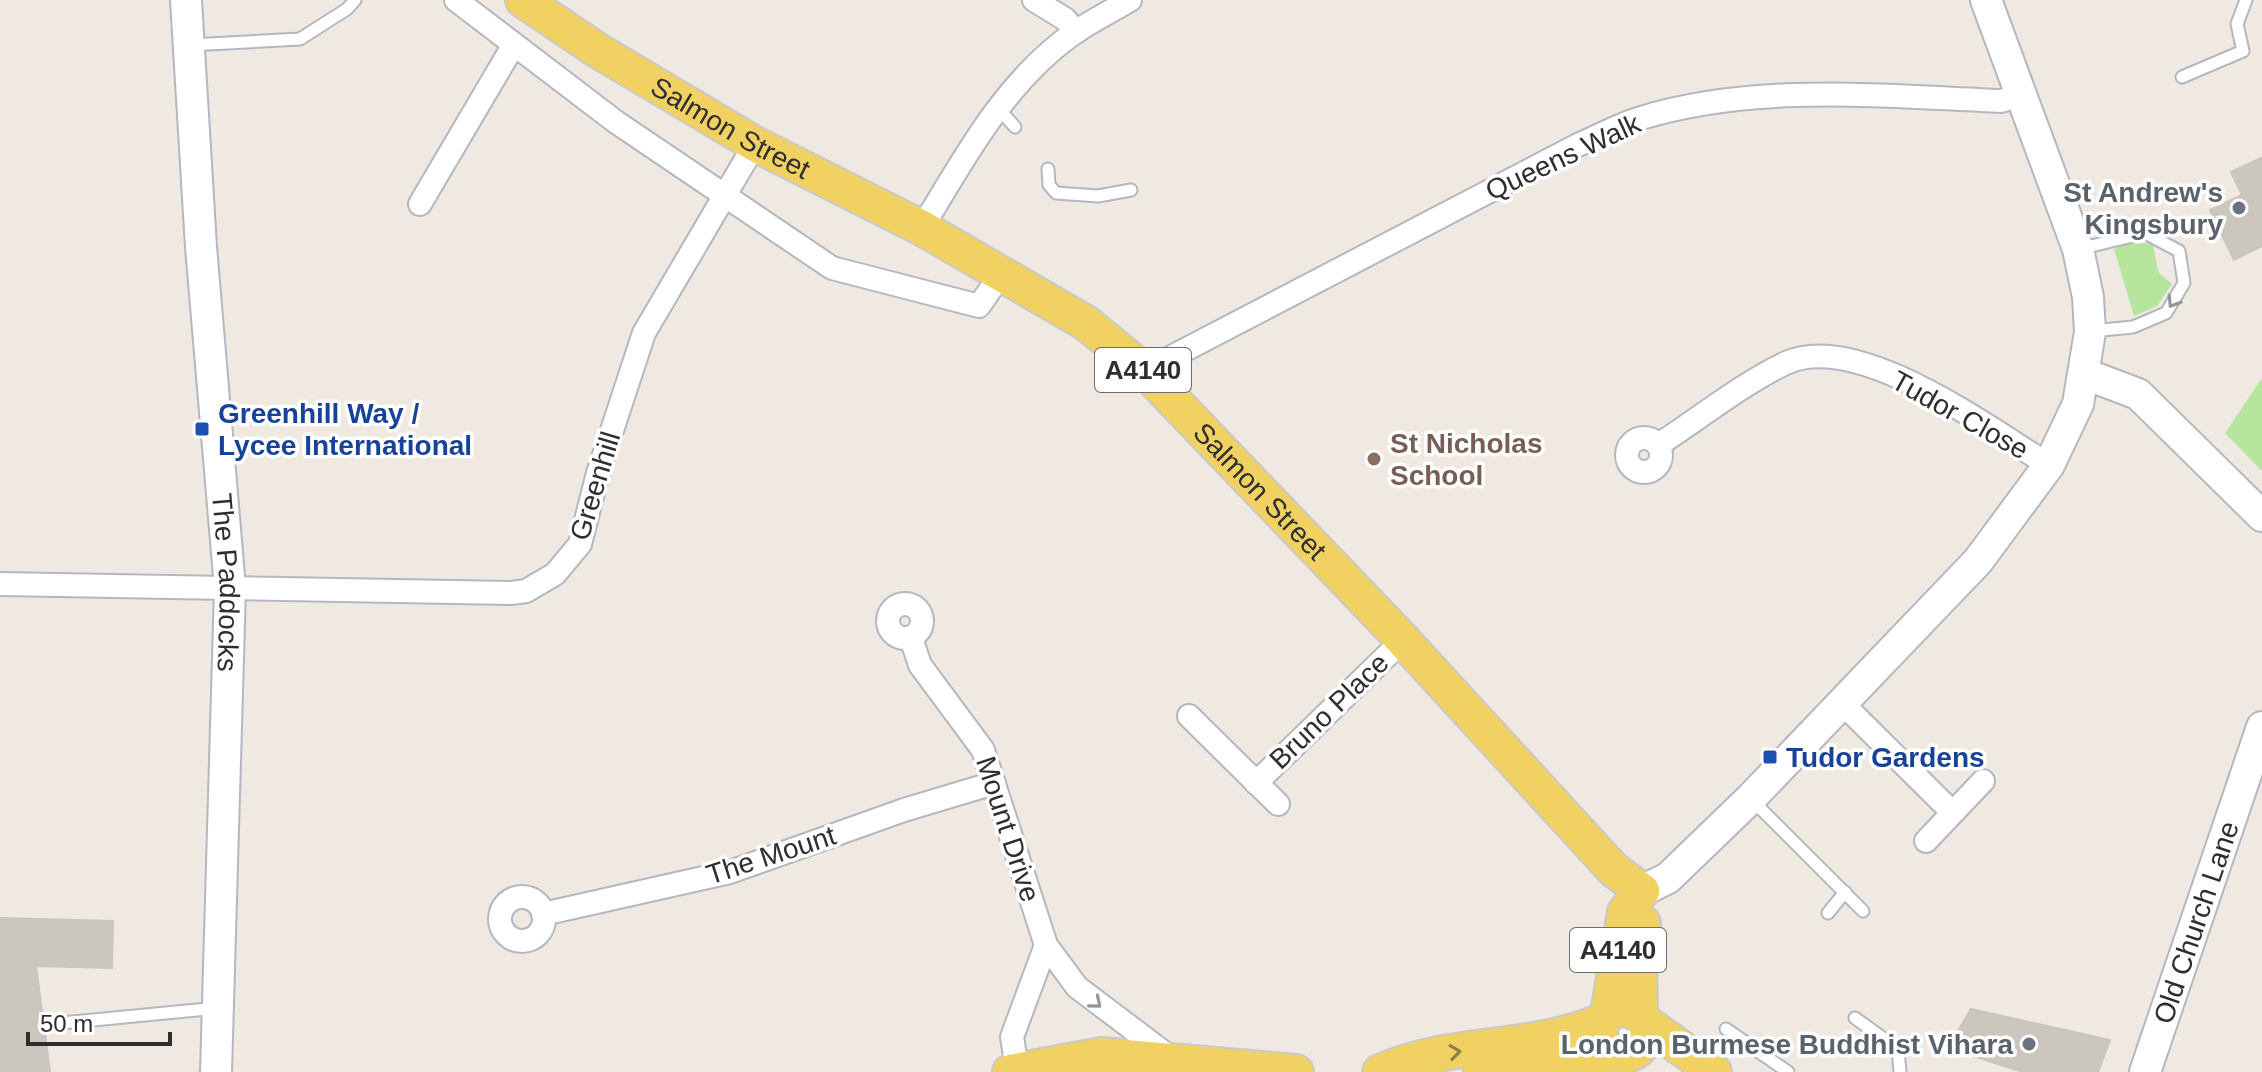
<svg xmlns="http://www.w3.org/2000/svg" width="2262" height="1072" viewBox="0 0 2262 1072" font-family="Helvetica,sans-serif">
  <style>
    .green { fill: #b6e59e }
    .building { fill: #cbc7bf; stroke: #cbc5ba; stroke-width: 2 }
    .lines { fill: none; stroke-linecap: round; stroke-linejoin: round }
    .lane-casing { stroke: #b4b7c1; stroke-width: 15 }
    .street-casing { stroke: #b4b7c1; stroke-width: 26 }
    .secondary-casing { stroke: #b4b7c1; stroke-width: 34 }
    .primary-casing { stroke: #c9c9c9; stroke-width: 38 }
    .lane { stroke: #fff; stroke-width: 11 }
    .street { stroke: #fff; stroke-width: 22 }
    .secondary { stroke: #fff; stroke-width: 30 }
    .primary { stroke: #f2d163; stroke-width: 34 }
    .oneway { stroke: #969696 }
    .oneway2 { stroke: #908048 }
    .worship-dot { fill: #6b7280; stroke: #fff; stroke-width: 3 }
    .transit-dot { fill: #1a4fb4; stroke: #fff; stroke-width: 3 }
    .education-dot { fill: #8d6e63; stroke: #fff; stroke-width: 3 }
    .labels { text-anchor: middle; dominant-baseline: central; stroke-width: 7; stroke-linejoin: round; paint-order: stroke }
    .shield { fill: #fff; stroke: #6d6d6d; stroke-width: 2 }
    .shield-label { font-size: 26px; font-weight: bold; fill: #2e2e2e }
    .street-label { font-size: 28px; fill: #2e2e2e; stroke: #fff }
    .worship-label { font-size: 28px; font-weight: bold; fill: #5b616d; stroke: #fff; text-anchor: end }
    .transit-label { font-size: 28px; font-weight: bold; fill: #164399; stroke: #fff; text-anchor: start }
    .education-label { font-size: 28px; font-weight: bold; fill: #785e54; stroke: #fff; text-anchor: start }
  </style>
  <rect width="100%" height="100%" fill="#efe9e1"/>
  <!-- green -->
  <g class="green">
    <polygon points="2133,242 2153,244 2158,272 2172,284 2157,306 2134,316 2114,249"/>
    <polygon points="2262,378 2262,471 2225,433"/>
  </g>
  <!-- building -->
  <g class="building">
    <polygon points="2261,158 2262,246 2234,260 2210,210 2242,195 2231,172"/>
    <polygon points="0,918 113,921 112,968 36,966 50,1072 0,1072"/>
    <polygon points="1971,1009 2110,1040 2098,1072 2023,1072 1948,1048"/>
  </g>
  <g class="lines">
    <!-- lane casing -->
    <g class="lane-casing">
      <g id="lane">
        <polyline points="190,45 300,39 347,9 355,0"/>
        <polyline points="2182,77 2243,51 2237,24 2246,0"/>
        <polyline points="999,109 1015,127"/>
        <polyline points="1048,169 1049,185 1056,193 1098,196 1131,190"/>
        <polyline points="2079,249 2145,233 2179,251 2184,283 2166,313 2133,327 2092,331"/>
        <polyline points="1751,799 1863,911"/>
        <polyline points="1828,913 1845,892"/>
        <polyline points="1855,1018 1898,1049 1900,1072"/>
        <polyline points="62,1023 218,1008"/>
        <polyline points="1726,1029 1788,1072"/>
      </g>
    </g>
    <!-- street casing -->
    <g class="street-casing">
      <g id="street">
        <polyline points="456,0 616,122 832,268 979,306 1001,274"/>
        <polyline points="1034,0 1065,19 1076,32"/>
        <polyline points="420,204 513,46"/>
        <path d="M 922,228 C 964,158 1007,78 1077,31 C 1094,20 1113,10 1130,0"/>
        <path d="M 1147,373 L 1158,364 L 1578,145 C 1599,136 1620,124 1641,118 C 1756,83 1883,96 2001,101 L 2021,95"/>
        <circle cx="1644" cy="455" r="17"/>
        <path d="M 1658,445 C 1697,420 1745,382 1786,363 C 1857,330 1988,428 2049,465"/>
        <polyline points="0,584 511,593 526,591 555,574 580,544 598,473 644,333 755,144"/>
        <circle cx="905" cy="621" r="17"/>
        <polyline points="911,638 920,665 983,750 1046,945 1077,987 1171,1058"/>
        <polyline points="1842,703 1952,812"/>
        <polyline points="1189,716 1278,804"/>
        <polyline points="1256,783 1403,640"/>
        <polyline points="1926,841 1983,781"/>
        <circle cx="522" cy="919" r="22"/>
        <polyline points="543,914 730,872 904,810 994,783"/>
        <polyline points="1017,1069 1012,1037 1046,945"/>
      </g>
    </g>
    <!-- secondary casing -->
    <g class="secondary-casing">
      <g id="secondary">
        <path id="s1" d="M 186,0 L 201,247 L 230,588 L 216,1072"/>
        <polyline points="2085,374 2138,394 2262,516"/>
        <polyline points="1642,891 1668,878 1751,798 1978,561 2049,465 2078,404 2090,332 2088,297 2078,249 1986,0"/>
        <path id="s2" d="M 2145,1072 L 2262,727"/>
      </g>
    </g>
    <!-- primary casing -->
    <g class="primary-casing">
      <g id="primary">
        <path id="s3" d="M 523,0 L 597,50 L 755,144 L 922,228 L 1086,323 L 1147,373 L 1403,640 L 1613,869 L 1642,891"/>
        <circle cx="1623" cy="1032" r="23"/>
        <polyline points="1608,1014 1625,912 1642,891"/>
        <polyline points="1640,1015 1639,954 1643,923"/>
        <polyline points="1645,1022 1714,1072"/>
        <polyline points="1010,1072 1102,1055 1296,1072"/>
        <path d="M 1380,1072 C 1450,1040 1531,1052 1602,1021"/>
        <polyline points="1481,1072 1568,1063 1615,1054"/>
      </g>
    </g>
    <!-- lane -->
    <use href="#lane" class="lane"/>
    <!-- street -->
    <use href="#street" class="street"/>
    <!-- secondary -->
    <use href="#secondary" class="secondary"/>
    <!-- primary -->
    <use href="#primary" class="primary"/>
  </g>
  <!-- one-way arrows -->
  <defs><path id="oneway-chevron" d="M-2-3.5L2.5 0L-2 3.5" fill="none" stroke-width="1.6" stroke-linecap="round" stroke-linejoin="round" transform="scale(2)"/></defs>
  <g class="oneway">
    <use href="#oneway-chevron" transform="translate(2173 302) rotate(122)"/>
    <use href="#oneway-chevron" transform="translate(1096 1003) rotate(40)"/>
  </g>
  <use class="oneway2" href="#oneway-chevron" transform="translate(1455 1052) rotate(-8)"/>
  <!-- markers -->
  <g class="worship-dot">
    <circle cx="2239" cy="208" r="8"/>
    <circle cx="2029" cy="1044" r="8"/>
  </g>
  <g class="transit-dot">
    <rect x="194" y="421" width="16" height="16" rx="4"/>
    <rect x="1762" y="749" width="16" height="16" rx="4"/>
  </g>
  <circle class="education-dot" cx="1374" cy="459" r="8"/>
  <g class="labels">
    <!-- shield labels -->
    <g class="shield">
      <rect x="1095" y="348" width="96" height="44" rx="6"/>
      <rect x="1570" y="928" width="96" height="44" rx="6"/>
    </g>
    <g class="shield-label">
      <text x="1143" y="370">A4140</text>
      <text x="1618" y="950">A4140</text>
    </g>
    <!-- street labels -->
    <g class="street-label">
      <text stroke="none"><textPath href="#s3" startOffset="244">Salmon Street</textPath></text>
      <text transform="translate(1563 157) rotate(-25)">Queens Walk</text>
      <text transform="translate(1960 415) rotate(29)">Tudor Close</text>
      <text transform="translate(595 486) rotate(-73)">Greenhill</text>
      <text stroke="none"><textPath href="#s3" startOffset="892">Salmon Street</textPath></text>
      <text stroke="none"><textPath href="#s1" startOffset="584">The Paddocks</textPath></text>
      <text transform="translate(1329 711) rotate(-44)">Bruno Place</text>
      <text transform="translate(1008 829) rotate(72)">Mount Drive</text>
      <text transform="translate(771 855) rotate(-18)">The Mount</text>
      <text stroke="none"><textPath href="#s2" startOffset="158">Old Church Lane</textPath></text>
    </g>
    <!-- worship labels -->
    <g class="worship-label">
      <text x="2223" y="192">St Andrew's<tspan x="2223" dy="32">Kingsbury</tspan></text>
      <text x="2013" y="1044">London Burmese Buddhist Vihara</text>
    </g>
    <!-- transit labels -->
    <g class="transit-label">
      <text x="218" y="413">Greenhill Way /<tspan x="218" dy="32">Lycee International</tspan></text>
      <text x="1786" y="757">Tudor Gardens</text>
    </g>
    <!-- education labels -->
    <g class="education-label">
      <text x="1390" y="443">St Nicholas<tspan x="1390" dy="32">School</tspan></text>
    </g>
  </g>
  <!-- scale -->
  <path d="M28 1032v12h142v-12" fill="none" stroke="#2e2e2e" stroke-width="4"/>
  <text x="40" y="1032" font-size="24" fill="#2e2e2e" stroke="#ffffff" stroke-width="6" paint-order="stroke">50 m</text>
</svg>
